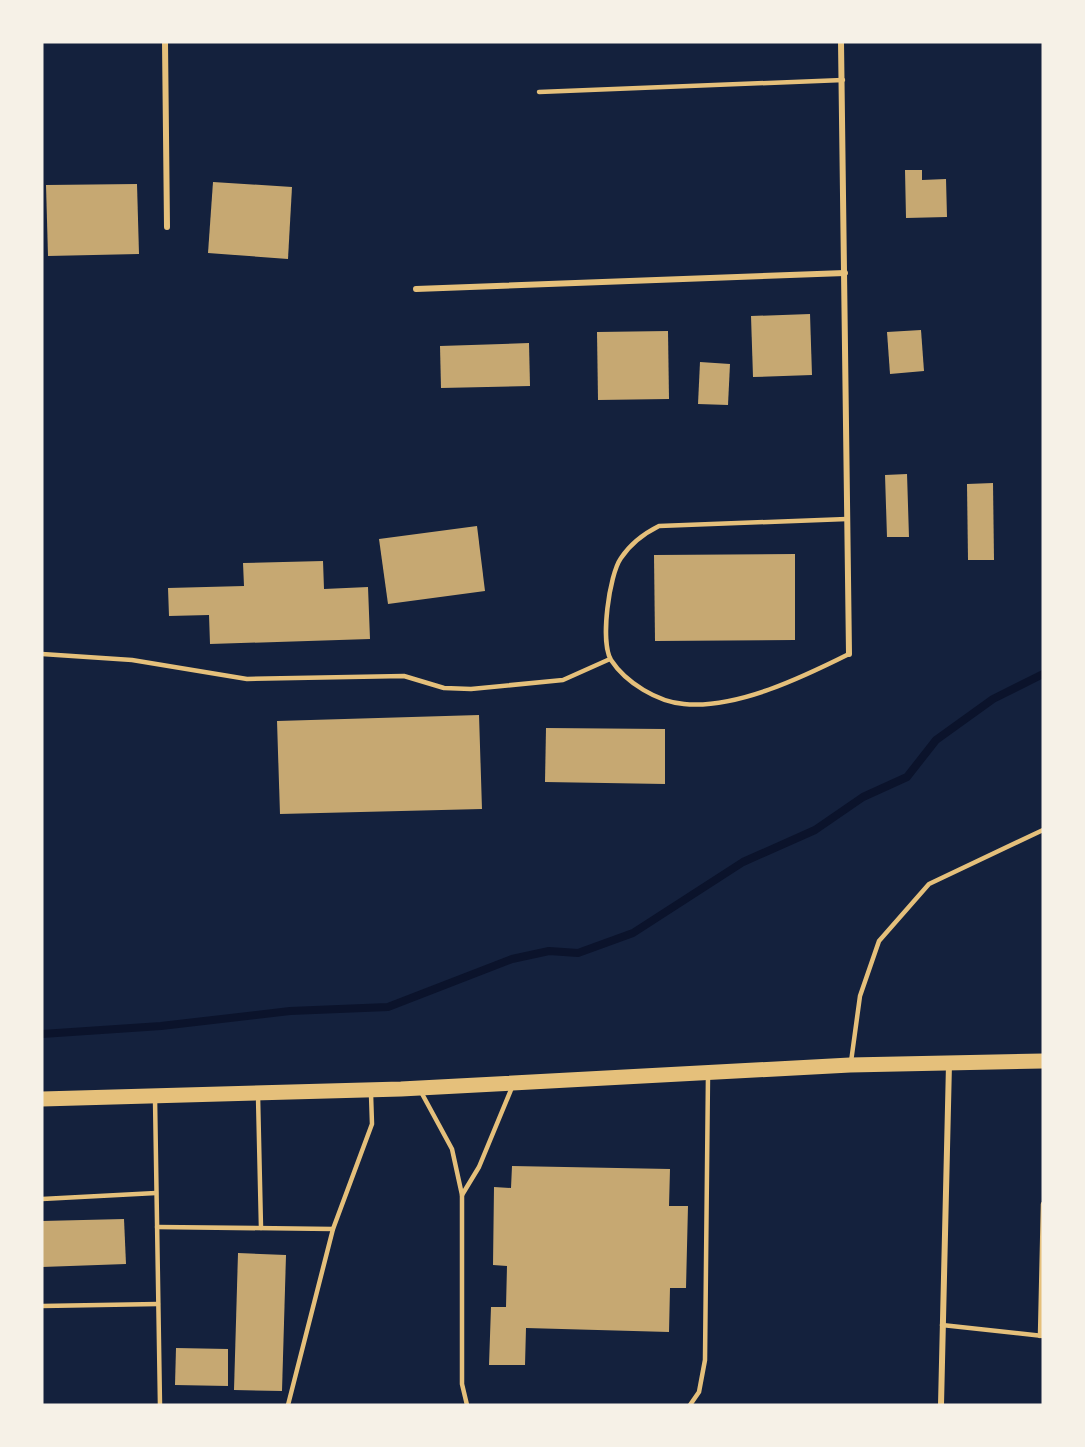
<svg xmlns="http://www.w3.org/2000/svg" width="1085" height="1447" viewBox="0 0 1085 1447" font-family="'Nunito Sans',sans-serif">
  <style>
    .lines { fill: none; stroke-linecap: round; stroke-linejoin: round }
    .stream { stroke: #0b132b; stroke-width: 8 }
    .building { fill: #c6a872 }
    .service { stroke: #e5c07b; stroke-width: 4.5 }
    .minor { stroke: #e5c07b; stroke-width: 6 }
    .primary { stroke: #e5c07b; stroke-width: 15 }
  </style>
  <rect width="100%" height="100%" fill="#14213d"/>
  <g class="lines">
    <!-- stream -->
    <polyline class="stream" points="42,1034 161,1026 290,1011 388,1007 512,959 549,951 578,953 633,933 743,862 815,830 863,797 907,777 936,740 993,699 1043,674"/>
  </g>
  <!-- building -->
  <g class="building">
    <polygon points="905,170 922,170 922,180 946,179 947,217 906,218"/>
    <polygon points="213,182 292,187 288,259 208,253"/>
    <polygon points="137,184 139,254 48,256 46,185"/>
    <polygon points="810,314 812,375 753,377 751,316"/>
    <polygon points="921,330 924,371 890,374 887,332"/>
    <polygon points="668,331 669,399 598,400 597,332"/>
    <polygon points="529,343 530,386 441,388 440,346"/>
    <polygon points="700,362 730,364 728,405 698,404"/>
    <polygon points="907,474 909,537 887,537 885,475"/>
    <polygon points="993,483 994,560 968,560 967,484"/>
    <polygon points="477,526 485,591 388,604 379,539"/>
    <polygon points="795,554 795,640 655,641 654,555"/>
    <polygon points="323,561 324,589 368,587 370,639 210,644 209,615 169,616 168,588 244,586 243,563"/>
    <polygon points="479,715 482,809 280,814 277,721"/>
    <polygon points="546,728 665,729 665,784 545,782"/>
    <polygon points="512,1166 670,1169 669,1206 688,1206 686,1288 670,1288 669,1332 526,1328 525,1365 489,1365 491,1307 506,1307 507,1266 493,1265 494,1187 511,1188"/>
    <polygon points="124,1219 126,1264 42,1267 42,1221"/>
    <polygon points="238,1253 286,1255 282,1391 234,1390"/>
    <polygon points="176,1348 228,1349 228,1386 175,1385"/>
  </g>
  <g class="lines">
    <!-- service -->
    <g class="service">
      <polyline points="539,92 843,80"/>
      <path d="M 847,519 L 659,526 C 643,534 631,543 621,558 C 609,575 600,642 611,660 C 626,683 658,702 684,704 C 737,709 803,677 849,654"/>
      <polyline points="42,654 132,660 247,679 404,676 444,688 471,689 563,680 610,659"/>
      <polyline points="851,1062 860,996 879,941 929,884 1043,830"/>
      <polyline points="420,1090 452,1149 462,1195 479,1167 513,1085"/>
      <polyline points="258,1096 261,1228"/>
      <polyline points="155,1098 160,1405"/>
      <polyline points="462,1195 462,1384 467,1405"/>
      <polyline points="42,1199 156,1193"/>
      <polyline points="157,1227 333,1229"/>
      <polyline points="42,1306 158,1304"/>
      <polyline points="942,1325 1043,1336"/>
      <polyline points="1040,1336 1043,1204"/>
      <polyline points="288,1405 333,1229 372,1124 371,1094"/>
      <polyline points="690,1405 699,1392 705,1360 708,1075"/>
    </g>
    <!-- minor -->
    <g class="minor">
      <polyline points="165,42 167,227"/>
      <polyline points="841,42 849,654"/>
      <polyline points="416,289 845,273"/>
      <polyline points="941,1405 949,1064"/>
    </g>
    <!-- primary -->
    <polyline class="primary" points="42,1099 401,1089 850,1065 1043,1061"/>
  </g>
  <!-- border -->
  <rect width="1085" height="1447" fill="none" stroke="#f6f1e7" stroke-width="87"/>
</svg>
